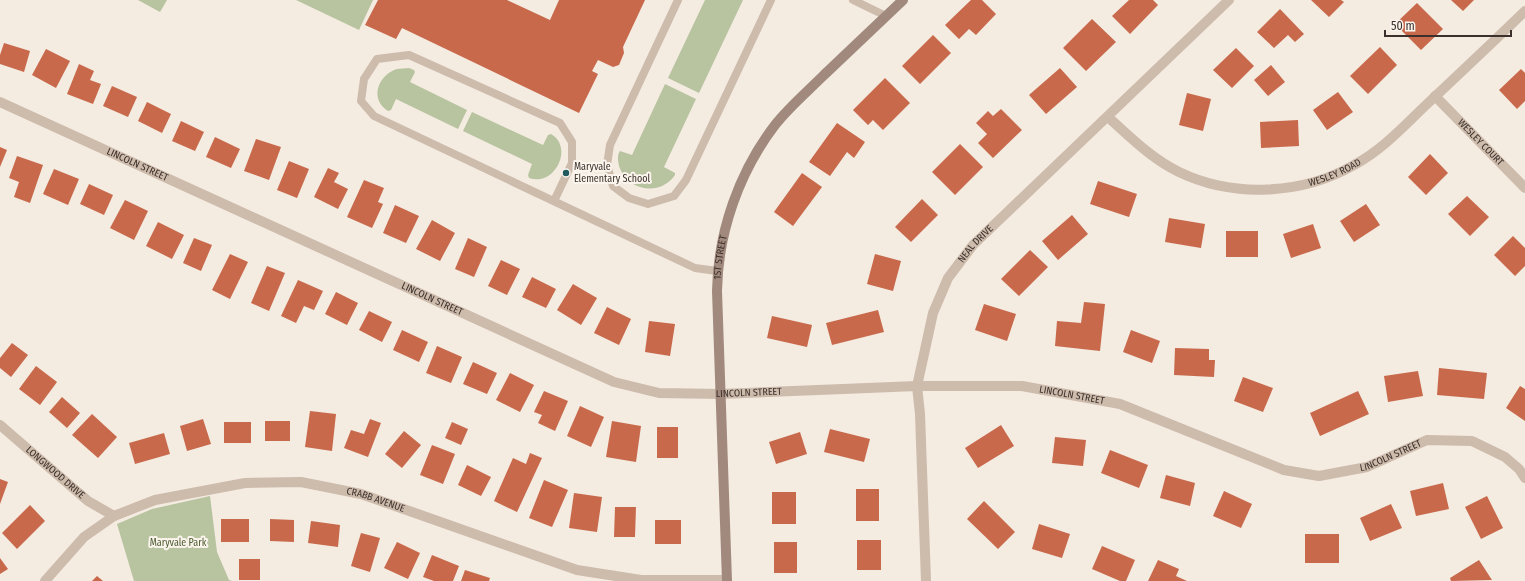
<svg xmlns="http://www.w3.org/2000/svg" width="1525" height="581" viewBox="0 0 1525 581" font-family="'Fira Sans Condensed',sans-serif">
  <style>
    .green { fill: #b8c4a0 }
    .building { fill: #c8694b }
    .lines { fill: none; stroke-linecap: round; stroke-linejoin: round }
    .lane { stroke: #cdbbac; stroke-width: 8 }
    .street { stroke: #cdbbac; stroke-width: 10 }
    .secondary { stroke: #a18a7d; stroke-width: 10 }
    .poi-dot { fill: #1f5a5e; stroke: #fbf5ee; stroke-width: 1.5 }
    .labels { text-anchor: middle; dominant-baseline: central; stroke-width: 4; stroke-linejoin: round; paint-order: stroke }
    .street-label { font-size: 10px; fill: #3b302b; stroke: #fbf5ee }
    .poi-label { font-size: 10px; fill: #3b302b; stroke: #fbf5ee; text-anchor: start }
    .park-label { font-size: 10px; fill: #4a5a2e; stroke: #fbf5ee }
  </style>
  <rect width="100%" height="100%" fill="#f4ebe1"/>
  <!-- green -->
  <g class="green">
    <polygon points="138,0 167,0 160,12"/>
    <polygon points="296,0 373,0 359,30"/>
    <polygon points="705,0 743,0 699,93 668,78"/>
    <path d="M 397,69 L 409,68 L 414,70 L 415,72 L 410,82 L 467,110 L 458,129 L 396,99 L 391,110 L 388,111 C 369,99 378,75 397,69 Z"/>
    <path d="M 665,84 L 696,99 L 664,167 L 675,173 L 675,175 C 660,197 627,191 619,166 C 618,160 617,155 620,151 L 632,155 Z"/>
    <path d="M 472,112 L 543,145 L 548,135 L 551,134 C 574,147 555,187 529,178 L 528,175 L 532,164 L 463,131 Z"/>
    <polygon points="210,496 217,552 229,580 232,581 134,581 117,524 152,509"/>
  </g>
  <!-- building -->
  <g class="building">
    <polygon points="378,0 507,0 550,20 559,0 645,0 623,47 624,53 619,65 613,67 598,60 592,71 598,74 579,113 402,28 396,39 365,25"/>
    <polygon points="971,0 982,0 996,14 976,35 969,29 959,39 945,25"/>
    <polygon points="1129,0 1153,0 1158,5 1130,34 1112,16"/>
    <polygon points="1311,0 1341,0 1344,2 1329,17"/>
    <polygon points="1451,0 1474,0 1463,11"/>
    <polygon points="1417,3 1443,29 1421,50 1395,24"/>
    <polygon points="1280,9 1304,34 1295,42 1288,35 1274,48 1257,32"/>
    <polygon points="1092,19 1116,42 1086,71 1063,48"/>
    <polygon points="933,35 951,53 920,84 902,66"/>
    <polygon points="4,43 30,51 24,72 0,64 0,55"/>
    <polygon points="1380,47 1397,65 1368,94 1350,76"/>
    <polygon points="1236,48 1254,66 1232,88 1213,70"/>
    <polygon points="46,49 70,61 56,88 32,75"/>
    <polygon points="79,64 94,71 90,80 101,84 93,104 67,94"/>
    <polygon points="1271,65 1285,82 1268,96 1254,80"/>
    <polygon points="1060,68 1077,87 1046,114 1029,95"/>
    <polygon points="1521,69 1525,73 1525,101 1517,109 1499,90"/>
    <polygon points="885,78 910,103 883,130 873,120 868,125 853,110"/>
    <polygon points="112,86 137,97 128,117 103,106"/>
    <polygon points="1338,92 1353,112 1327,130 1313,110"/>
    <polygon points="1187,93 1211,99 1203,131 1179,125"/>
    <polygon points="147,102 171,114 162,133 138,121"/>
    <polygon points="1001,109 1022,130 993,158 978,143 987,134 976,123 988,111 993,116"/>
    <polygon points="1298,120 1299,146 1261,148 1260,122"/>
    <polygon points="181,121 204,132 195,151 172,141"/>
    <polygon points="837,123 865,142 854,158 847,152 830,176 809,162"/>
    <polygon points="215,137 240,149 231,168 206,157"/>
    <polygon points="256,139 281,147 269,180 244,171"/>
    <polygon points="960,144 983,167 955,195 932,172"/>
    <polygon points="0,147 7,150 0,167"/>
    <polygon points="1430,154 1448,173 1426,195 1408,177"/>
    <polygon points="17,156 43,165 30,203 14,197 19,182 9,178"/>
    <polygon points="289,161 309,169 297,198 277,190"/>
    <polygon points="328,168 339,173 334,182 348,189 338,209 314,197"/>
    <polygon points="54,169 79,179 68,205 43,194"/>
    <polygon points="802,173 822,187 793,226 774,212"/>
    <polygon points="364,180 384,188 378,202 383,204 372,228 347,217"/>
    <polygon points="1098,181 1137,194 1129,217 1090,204"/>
    <polygon points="89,184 113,195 104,215 80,204"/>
    <polygon points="1467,196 1489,217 1470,236 1448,214"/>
    <polygon points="922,199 938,215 911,242 895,227"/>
    <polygon points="125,200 148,211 134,240 110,228"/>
    <polygon points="1366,204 1380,225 1354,242 1340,221"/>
    <polygon points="395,205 419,216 406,243 383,233"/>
    <polygon points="1072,215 1088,234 1058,260 1042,241"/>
    <polygon points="1169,218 1205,224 1201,248 1165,242"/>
    <polygon points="432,220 455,233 440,261 416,249"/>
    <polygon points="158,222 184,235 172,259 146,246"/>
    <polygon points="1313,224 1321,248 1291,258 1283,234"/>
    <rect x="1226" y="231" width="32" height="26"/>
    <polygon points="1513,236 1525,248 1525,266 1515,276 1494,255"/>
    <polygon points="194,238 212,245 201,271 183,263"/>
    <polygon points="468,238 487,247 474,277 455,269"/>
    <polygon points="1030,250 1048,267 1019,296 1001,279"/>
    <polygon points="230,254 248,262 230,299 212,290"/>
    <polygon points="875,254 901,261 893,291 867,284"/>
    <polygon points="501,260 520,269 507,295 488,286"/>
    <polygon points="267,266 285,273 269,311 251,303"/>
    <polygon points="532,277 556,289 546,308 522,297"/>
    <polygon points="298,280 323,291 314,310 304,306 296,323 281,316"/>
    <polygon points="573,284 597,298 581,325 557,310"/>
    <polygon points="336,292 358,303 347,325 325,314"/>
    <polygon points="1084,302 1105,304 1100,351 1055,346 1057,321 1081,323"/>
    <polygon points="984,304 1016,314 1007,341 975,330"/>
    <polygon points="607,307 631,319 619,345 594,333"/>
    <polygon points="878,310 884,332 832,345 826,323"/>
    <polygon points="369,311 392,322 382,342 359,330"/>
    <polygon points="772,316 812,325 807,347 767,338"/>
    <polygon points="649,321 675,324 670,356 645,352"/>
    <polygon points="402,330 428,342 419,362 393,350"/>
    <polygon points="1131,330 1160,341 1152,363 1123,352"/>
    <polygon points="12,343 28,355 11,377 0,368 0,358"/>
    <polygon points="437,346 462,357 451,383 426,373"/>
    <polygon points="1175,348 1209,349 1209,360 1215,360 1214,377 1174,375"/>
    <polygon points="473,362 497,373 487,394 463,384"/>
    <polygon points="36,366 57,382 40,405 19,389"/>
    <polygon points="1439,368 1487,373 1484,399 1437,395"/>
    <polygon points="1418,371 1423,396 1388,402 1384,376"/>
    <polygon points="510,373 534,385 520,412 496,400"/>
    <polygon points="1243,377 1273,388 1263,412 1234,401"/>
    <polygon points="1520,386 1525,389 1525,421 1506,408"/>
    <polygon points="544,391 568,401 555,431 538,423 542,415 534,412"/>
    <polygon points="1358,391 1369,414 1320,436 1310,413"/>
    <polygon points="62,397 80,413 67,428 49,412"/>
    <polygon points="580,406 604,417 591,447 567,436"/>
    <polygon points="310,411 336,414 332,451 305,447"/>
    <polygon points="92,414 117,437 98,458 72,435"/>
    <polygon points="203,419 211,444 187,451 180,426"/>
    <polygon points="370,419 381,423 368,457 344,448 351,430 364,434"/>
    <rect x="265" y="421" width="25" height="20"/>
    <polygon points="612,421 641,426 636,462 606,457"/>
    <rect x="224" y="422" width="27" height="21"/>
    <polygon points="452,422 468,429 461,445 445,438"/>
    <polygon points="1001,425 1014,446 978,468 965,448"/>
    <rect x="657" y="427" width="21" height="31"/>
    <polygon points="830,429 870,439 864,462 824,452"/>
    <polygon points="404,431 421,445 402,468 385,454"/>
    <polygon points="800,432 807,454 776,464 769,442"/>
    <polygon points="164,433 170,454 135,464 129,443"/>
    <polygon points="1055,437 1086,440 1083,466 1052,463"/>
    <polygon points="432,445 455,454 443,484 420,475"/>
    <polygon points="1110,450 1148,465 1139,488 1101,473"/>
    <polygon points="530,453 542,458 517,512 494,501 513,458 526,464"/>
    <polygon points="467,465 491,477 481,496 458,485"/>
    <polygon points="1166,475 1195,483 1190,506 1160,498"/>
    <polygon points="0,479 8,482 0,504"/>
    <polygon points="544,480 568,490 552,527 529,518"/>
    <polygon points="1443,483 1449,509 1416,516 1410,491"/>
    <rect x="856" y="489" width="23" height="32"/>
    <polygon points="1224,491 1252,504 1241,528 1213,516"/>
    <rect x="772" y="492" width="24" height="32"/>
    <polygon points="574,493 602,497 597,532 569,528"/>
    <polygon points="1487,496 1503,528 1481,539 1465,507"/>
    <polygon points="984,501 1015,532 998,549 967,519"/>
    <polygon points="1391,504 1402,528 1370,541 1360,518"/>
    <polygon points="30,505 45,521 17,549 2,533"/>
    <polygon points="615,507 636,507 635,537 614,537"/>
    <rect x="221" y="519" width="28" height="23"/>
    <polygon points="270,519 294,520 294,542 270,541"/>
    <rect x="655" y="520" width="26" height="24"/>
    <polygon points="311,521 340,525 338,547 308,543"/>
    <polygon points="1039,524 1070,534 1062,558 1032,549"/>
    <polygon points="361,533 380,538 370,572 351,566"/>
    <rect x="1305" y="534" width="34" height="29"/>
    <rect x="857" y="540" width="24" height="30"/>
    <polygon points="397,542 420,553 408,579 384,568"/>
    <rect x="774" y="542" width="23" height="31"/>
    <polygon points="1102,546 1135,560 1126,581 1120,581 1092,569"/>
    <polygon points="432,555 459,566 453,581 434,581 423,577"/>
    <polygon points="0,558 8,569 0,574"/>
    <rect x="239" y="559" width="21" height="21"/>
    <polygon points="1158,560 1179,569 1176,576 1187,581 1148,581"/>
    <polygon points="1479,560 1492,580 1451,581 1450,578"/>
    <polygon points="465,570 490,578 489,581 461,581"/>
    <polygon points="97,576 103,581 92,581"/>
  </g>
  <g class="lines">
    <!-- lane -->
    <g class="lane">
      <polyline points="678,0 610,145 607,165 613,186 629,198 648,204 674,196 686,180 771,0"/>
      <polyline points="853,0 886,16"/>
      <polyline points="554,201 572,163 572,142 560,123 409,55 377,59 364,79 361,101 374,116 695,268 717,271"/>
    </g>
    <!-- street -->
    <g class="street">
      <path id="s1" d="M 1435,96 L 1525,188"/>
      <path id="s2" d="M 0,102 L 614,382 L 659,393 L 721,394 L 917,386 L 1022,386 L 1120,404 L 1284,470 L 1319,476 L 1367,467 L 1427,440 L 1472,441 L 1505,457 L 1519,469 L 1525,478"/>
      <path id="s3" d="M 1108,117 C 1130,137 1152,159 1179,172 C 1233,198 1302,195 1354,165 C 1382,150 1403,127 1426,105 C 1459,74 1492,43 1525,11"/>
      <path id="s4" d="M 0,425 L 88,501 L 114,516"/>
      <path id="s5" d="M 45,581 L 84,537 L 114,516 L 155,500 L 245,483 L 301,482 L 361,494 L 577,570 L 641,580 L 727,580"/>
      <path id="s6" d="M 926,581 L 920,414 L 917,386 L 933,313 L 948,278 L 973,245 L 1229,0"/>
    </g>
    <!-- secondary -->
    <path class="secondary" id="s7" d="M 727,581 L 717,291 C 718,232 739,172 775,125 C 789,107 808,91 824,75 C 850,50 877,25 903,0"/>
  </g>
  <!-- markers -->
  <circle class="poi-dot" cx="566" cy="173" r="4"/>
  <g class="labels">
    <!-- street labels -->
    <g class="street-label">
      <text stroke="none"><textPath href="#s1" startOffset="65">WESLEY COURT</textPath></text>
      <text stroke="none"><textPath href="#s2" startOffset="151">LINCOLN STREET</textPath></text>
      <text stroke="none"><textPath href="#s3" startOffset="251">WESLEY ROAD</textPath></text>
      <text stroke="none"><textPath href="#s6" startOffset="352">NEAL DRIVE</textPath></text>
      <text stroke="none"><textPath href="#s7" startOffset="324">1ST STREET</textPath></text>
      <text stroke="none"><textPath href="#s2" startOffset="475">LINCOLN STREET</textPath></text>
      <text stroke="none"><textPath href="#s2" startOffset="811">LINCOLN STREET</textPath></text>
      <text stroke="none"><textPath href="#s2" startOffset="1135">LINCOLN STREET</textPath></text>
      <text stroke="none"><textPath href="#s2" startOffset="1471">LINCOLN STREET</textPath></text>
      <text stroke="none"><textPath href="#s4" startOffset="73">LONGWOOD DRIVE</textPath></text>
      <text stroke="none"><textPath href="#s5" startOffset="364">CRABB AVENUE</textPath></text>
    </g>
    <!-- poi labels -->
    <g class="poi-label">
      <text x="574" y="167">Maryvale<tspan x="574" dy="12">Elementary School</tspan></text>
    </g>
    <!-- park labels -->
    <g class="park-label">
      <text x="178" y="543">Maryvale Park</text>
    </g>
  </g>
  <!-- scale -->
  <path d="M1385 30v6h126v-6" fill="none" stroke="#3b302b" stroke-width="2"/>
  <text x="1391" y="30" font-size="12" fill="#3b302b" stroke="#fbf5ee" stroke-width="3" paint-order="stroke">50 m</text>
</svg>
